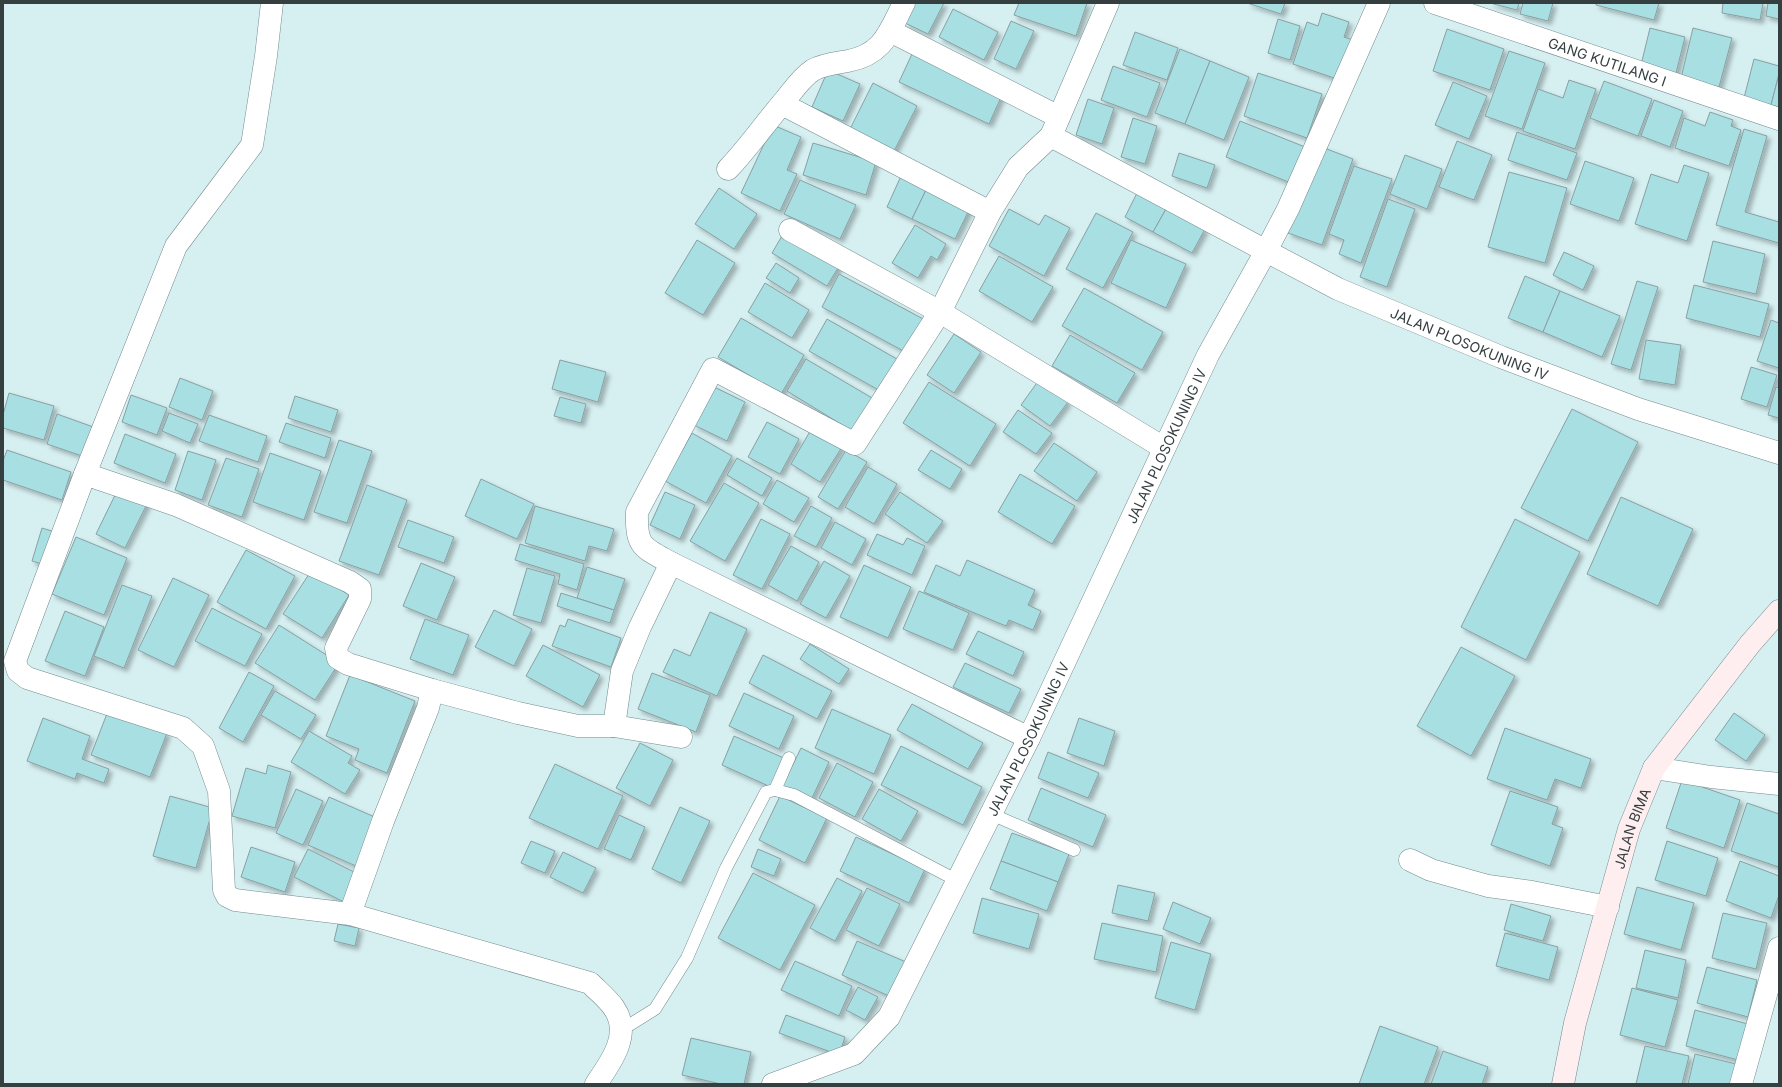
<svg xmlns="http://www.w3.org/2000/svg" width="1782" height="1087" viewBox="0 0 1782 1087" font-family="Inter,sans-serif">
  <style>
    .building { fill: #a8dfe3; stroke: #88a0a2; filter: url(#shadow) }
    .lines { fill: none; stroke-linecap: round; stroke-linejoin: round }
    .lane-casing { stroke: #738b8d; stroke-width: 13 }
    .street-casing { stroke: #738b8d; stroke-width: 23 }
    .secondary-casing { stroke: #738b8d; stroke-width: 23 }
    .lane { stroke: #fff; stroke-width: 12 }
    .street { stroke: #fff; stroke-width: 22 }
    .secondary { stroke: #ffeeef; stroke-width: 22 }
    .labels { text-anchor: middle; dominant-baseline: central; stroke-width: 3; stroke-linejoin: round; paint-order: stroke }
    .street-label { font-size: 14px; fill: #353f40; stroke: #e3fdff }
  </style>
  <defs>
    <filter id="shadow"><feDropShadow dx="3.5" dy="3.5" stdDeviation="2" flood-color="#0004"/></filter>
  </defs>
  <rect width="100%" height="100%" fill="#d6eff1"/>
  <!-- building -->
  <g class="building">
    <polygon points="915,3 944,3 928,34 905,23"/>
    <polygon points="1019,3 1087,3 1076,36 1014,15"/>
    <polygon points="1247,3 1285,3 1281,14"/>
    <polygon points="1490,3 1519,3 1517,10"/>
    <polygon points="1523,3 1553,3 1548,21 1520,14"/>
    <polygon points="1596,3 1659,3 1654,20 1596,5"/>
    <polygon points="1723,3 1763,3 1760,20 1722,13"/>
    <polygon points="1768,3 1779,3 1779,19 1766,16"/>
    <polygon points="953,9 998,32 984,60 939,37"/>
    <polygon points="1322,13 1349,22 1344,37 1353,40 1340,80 1293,64 1307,22 1318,26"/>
    <polygon points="1278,19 1300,26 1290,60 1268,53"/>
    <polygon points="1011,21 1034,31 1016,69 994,59"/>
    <polygon points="1650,28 1685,37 1676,73 1641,65"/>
    <polygon points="1693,28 1732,38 1719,87 1681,78"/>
    <polygon points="1447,29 1504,49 1490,90 1433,71"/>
    <polygon points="1135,32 1178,48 1167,80 1123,65"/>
    <polygon points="1180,49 1210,61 1185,124 1155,113"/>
    <polygon points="1509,51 1545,63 1522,129 1485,116"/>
    <polygon points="912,54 1002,95 989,124 899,82"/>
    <polygon points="1754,59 1779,66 1779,74 1771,105 1744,98"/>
    <polygon points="1210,61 1249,77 1224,140 1185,124"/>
    <polygon points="1113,66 1160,83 1147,117 1101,100"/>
    <polygon points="828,70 860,84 843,121 812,107"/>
    <polygon points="1258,73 1322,94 1307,138 1244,116"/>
    <polygon points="1779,74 1779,107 1771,105"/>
    <polygon points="1569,80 1596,89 1575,149 1523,131 1538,89 1563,98"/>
    <polygon points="1604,81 1652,99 1638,136 1590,118"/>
    <polygon points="1453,82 1487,96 1469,139 1435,125"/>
    <polygon points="873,83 917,106 893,153 849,131"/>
    <polygon points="1088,99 1114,108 1102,144 1076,135"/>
    <polygon points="1654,100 1683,111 1670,147 1641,136"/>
    <polygon points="1710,112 1733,120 1731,126 1741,130 1729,166 1675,148 1684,118 1705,126"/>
    <polygon points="1133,118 1157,126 1145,164 1121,157"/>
    <polygon points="1240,121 1310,149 1296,185 1226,157"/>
    <polygon points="773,125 801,137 787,170 797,174 780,211 741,193"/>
    <polygon points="1744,129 1767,136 1745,212 1779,222 1779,243 1716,225"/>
    <polygon points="1517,132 1577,153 1567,180 1508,160"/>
    <polygon points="1457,141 1492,155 1474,200 1439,187"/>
    <polygon points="813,143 876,162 866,195 803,175"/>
    <polygon points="1319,146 1353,159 1322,245 1288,233"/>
    <polygon points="1179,153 1215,165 1207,188 1172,176"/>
    <polygon points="1405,155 1442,169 1427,209 1390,194"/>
    <polygon points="1585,161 1634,178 1619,221 1570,204"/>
    <polygon points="1684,165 1709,173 1687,241 1635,224 1651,174 1678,183"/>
    <polygon points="1354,166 1392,179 1361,263 1339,254 1344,240 1329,234"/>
    <polygon points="1509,172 1567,188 1545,263 1488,247"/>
    <polygon points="901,176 927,188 912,219 887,207"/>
    <polygon points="800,180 856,205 840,239 784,214"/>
    <polygon points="719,188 757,214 734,249 695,224"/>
    <polygon points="927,188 970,208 955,239 912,219"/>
    <polygon points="1137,193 1166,209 1153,232 1125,217"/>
    <polygon points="1388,199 1415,209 1387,287 1360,277"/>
    <polygon points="1009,209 1039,225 1045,215 1070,228 1044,276 989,246"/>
    <polygon points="1166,209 1205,229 1192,253 1153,232"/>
    <polygon points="1096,213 1133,232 1103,288 1066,269"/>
    <polygon points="915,225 946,244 937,260 931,256 918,278 892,263"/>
    <polygon points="786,229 841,263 827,286 772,253"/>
    <polygon points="697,240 735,263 703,315 665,293"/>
    <polygon points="1131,240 1186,264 1166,308 1111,283"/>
    <polygon points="1713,241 1765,254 1756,294 1703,282"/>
    <polygon points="1564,252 1594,266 1583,290 1553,275"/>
    <polygon points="999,256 1053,287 1032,322 979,291"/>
    <polygon points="776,263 799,278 790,293 766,278"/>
    <polygon points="839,274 927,321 909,354 822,307"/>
    <polygon points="1525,276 1560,291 1543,332 1508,318"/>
    <polygon points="1637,281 1658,287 1631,370 1611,364"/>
    <polygon points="765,283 809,310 792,338 748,312"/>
    <polygon points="1694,285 1769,304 1760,337 1686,318"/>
    <polygon points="1084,288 1163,332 1142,370 1062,326"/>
    <polygon points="1560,291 1620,316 1602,357 1543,332"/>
    <polygon points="741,318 804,355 781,394 718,357"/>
    <polygon points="827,319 902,362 884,393 809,351"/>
    <polygon points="1771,320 1779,323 1779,368 1757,361"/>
    <polygon points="954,334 981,352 954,393 927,375"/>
    <polygon points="1070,335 1135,373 1117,403 1052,366"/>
    <polygon points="1646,340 1681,345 1675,385 1639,379"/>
    <polygon points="806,359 877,401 857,434 787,391"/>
    <polygon points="560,360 606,372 598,402 552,389"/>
    <polygon points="1751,367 1777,375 1767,407 1741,399"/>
    <polygon points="180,378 213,391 202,420 169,407"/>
    <polygon points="1039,380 1068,402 1050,426 1021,405"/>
    <polygon points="929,382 996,424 970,466 903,423"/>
    <polygon points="712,386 745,402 727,441 694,425"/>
    <polygon points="1776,387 1779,388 1779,418 1768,415"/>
    <polygon points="9,393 54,406 44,440 3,428 3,415"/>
    <polygon points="131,395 167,408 157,435 122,422"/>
    <polygon points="295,396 338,410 331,432 288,418"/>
    <polygon points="560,397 586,404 581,423 554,416"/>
    <polygon points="1572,409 1638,442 1588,541 1521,508"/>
    <polygon points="1018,410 1052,433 1036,454 1003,432"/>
    <polygon points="169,413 198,424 190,443 162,431"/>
    <polygon points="57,414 96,428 85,457 47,444"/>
    <polygon points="209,415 267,436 258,462 199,441"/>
    <polygon points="767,422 799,439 780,474 748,457"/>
    <polygon points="286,423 331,438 325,458 279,442"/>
    <polygon points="812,428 842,447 820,482 791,464"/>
    <polygon points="692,433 732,456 706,503 665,481"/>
    <polygon points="125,434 176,454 165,483 114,463"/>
    <polygon points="339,440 372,451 347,523 314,512"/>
    <polygon points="1054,443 1097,472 1077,501 1034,471"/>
    <polygon points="7,450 71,472 62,500 3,480 3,461"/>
    <polygon points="846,450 867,462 838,509 818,497"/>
    <polygon points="931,450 962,469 950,489 918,470"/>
    <polygon points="188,451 216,460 202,500 175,490"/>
    <polygon points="270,453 321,471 304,520 253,502"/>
    <polygon points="226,458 259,469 242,517 208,505"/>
    <polygon points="737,458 772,478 762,496 727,475"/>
    <polygon points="868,467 897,484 874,524 845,507"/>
    <polygon points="1020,474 1075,506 1052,544 998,512"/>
    <polygon points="481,479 534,504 517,539 465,516"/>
    <polygon points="777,480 809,498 794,522 763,504"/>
    <polygon points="724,483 759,503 725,561 690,541"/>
    <polygon points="367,485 407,500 379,575 339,561"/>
    <polygon points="119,487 148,502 125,548 96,534"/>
    <polygon points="665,492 695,505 680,539 650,525"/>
    <polygon points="900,492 943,521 927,543 885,514"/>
    <polygon points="1621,497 1693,529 1658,606 1587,574"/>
    <polygon points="535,506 614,529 607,551 589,546 585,561 525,543"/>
    <polygon points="811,506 832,518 816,547 794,536"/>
    <polygon points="761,519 790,534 762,589 733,575"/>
    <polygon points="1515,519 1580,552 1526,660 1461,627"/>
    <polygon points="408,520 454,537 444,563 398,547"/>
    <polygon points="835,522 866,539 852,565 821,548"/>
    <polygon points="42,528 58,533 49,566 32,561"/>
    <polygon points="877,534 903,545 907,538 925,546 912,575 867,555"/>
    <polygon points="76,537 127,558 104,615 52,594"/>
    <polygon points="520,544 584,564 577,590 558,584 560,574 515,560"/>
    <polygon points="791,546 819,562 797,601 768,585"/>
    <polygon points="246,550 295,576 266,629 217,602"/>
    <polygon points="967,560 1035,590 1028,605 1041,611 1033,630 1009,620 1006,626 924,592 936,565 960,576"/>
    <polygon points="824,561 850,576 826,618 800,604"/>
    <polygon points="421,563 455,577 437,620 403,606"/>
    <polygon points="864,565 911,587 888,638 840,617"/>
    <polygon points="587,567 625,579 614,610 577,598"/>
    <polygon points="527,568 555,576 541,623 513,615"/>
    <polygon points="311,571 349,595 322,638 283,614"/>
    <polygon points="173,578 209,595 174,667 138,650"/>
    <polygon points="122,585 152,596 124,668 94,656"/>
    <polygon points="919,591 969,613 953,650 903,629"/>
    <polygon points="561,593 614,610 610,623 557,606"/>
    <polygon points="212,608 262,634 245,666 195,641"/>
    <polygon points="494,610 532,629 514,666 475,647"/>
    <polygon points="65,611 104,627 85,676 45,661"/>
    <polygon points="710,612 747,629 717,696 663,672 674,649 690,656"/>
    <polygon points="425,619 469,635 453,675 410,659"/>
    <polygon points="568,619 621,638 611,667 552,646 560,625 565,627"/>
    <polygon points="279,625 339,663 315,700 255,663"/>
    <polygon points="978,631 1024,652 1013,676 966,654"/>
    <polygon points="810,644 849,669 839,684 800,659"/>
    <polygon points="543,645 600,675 583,707 526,676"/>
    <polygon points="1461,647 1515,676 1471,756 1417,726"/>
    <polygon points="763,655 832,691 817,719 749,683"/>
    <polygon points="965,663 1021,689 1009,713 953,687"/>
    <polygon points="249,672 274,686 243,742 219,728"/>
    <polygon points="652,673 710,695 696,732 638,709"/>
    <polygon points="350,675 415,701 387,773 355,760 359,749 326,736"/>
    <polygon points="275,691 316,715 301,739 261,715"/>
    <polygon points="744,693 794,716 779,749 729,726"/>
    <polygon points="912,704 983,743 968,769 897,730"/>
    <polygon points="832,709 891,735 874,774 815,748"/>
    <polygon points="108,711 167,733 150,777 91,755"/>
    <polygon points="1734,713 1765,735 1746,761 1715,740"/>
    <polygon points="43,718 90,736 82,759 109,769 104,783 77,773 75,779 27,761"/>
    <polygon points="1079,718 1115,731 1104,766 1067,753"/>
    <polygon points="1505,728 1591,759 1581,788 1555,779 1547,800 1487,779"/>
    <polygon points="309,731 352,756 348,763 360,770 345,794 291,762"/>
    <polygon points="734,736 786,759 773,788 722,765"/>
    <polygon points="640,743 673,760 650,806 616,788"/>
    <polygon points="901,746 982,787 963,825 881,785"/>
    <polygon points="801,748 829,762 811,800 782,787"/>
    <polygon points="1048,752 1099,773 1088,798 1038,778"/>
    <polygon points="837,763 873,782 855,817 819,798"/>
    <polygon points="555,764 623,796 598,849 529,818"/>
    <polygon points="268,765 291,772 275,828 232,816 246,768 266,774"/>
    <polygon points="1682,780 1740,800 1724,848 1666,828"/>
    <polygon points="1041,788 1106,815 1093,847 1028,820"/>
    <polygon points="296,789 323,801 303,845 276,833"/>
    <polygon points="879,789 918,811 901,841 862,819"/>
    <polygon points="1510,791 1558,807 1552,824 1563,828 1550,866 1491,845"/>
    <polygon points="170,796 213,808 196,868 153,856"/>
    <polygon points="780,796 827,818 805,863 759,840"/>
    <polygon points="329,797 377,818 356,866 308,845"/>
    <polygon points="1747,803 1779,814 1779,867 1731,851"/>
    <polygon points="680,807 710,821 681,883 652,869"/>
    <polygon points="619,815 645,827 631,860 604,849"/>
    <polygon points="1012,833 1069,854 1058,882 1001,861"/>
    <polygon points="856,837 925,869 909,903 840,871"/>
    <polygon points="531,841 555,851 545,873 521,863"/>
    <polygon points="1667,841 1718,858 1706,896 1655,880"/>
    <polygon points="251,847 295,862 285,892 241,877"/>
    <polygon points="308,849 360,875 346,903 294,877"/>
    <polygon points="758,849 781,859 774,876 751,867"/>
    <polygon points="563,852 596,868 583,893 550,877"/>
    <polygon points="1001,861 1058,882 1047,911 990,889"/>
    <polygon points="1740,861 1779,876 1779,895 1771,918 1726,901"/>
    <polygon points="753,873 815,905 780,970 718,938"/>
    <polygon points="837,878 862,891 835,941 810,928"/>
    <polygon points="1118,885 1155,893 1148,921 1112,913"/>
    <polygon points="1637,887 1694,903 1681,950 1624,934"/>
    <polygon points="867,888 900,904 879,946 846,930"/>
    <polygon points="982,898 1039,914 1029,949 973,933"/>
    <polygon points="1173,902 1211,918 1200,944 1163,929"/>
    <polygon points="1511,904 1551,916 1543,941 1504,930"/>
    <polygon points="1723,913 1767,923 1756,969 1712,958"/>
    <polygon points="1102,923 1163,936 1156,972 1094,959"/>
    <polygon points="338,924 359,928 355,946 334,941"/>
    <polygon points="1505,933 1558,947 1549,980 1496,966"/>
    <polygon points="857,941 913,965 898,1000 842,975"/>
    <polygon points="1171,942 1211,954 1195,1010 1155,998"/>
    <polygon points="1645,950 1686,960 1678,998 1636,988"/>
    <polygon points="795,961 852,986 839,1016 781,990"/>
    <polygon points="1707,967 1757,980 1748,1017 1697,1003"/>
    <polygon points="858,987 878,997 865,1020 846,1010"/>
    <polygon points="1632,988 1678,1000 1665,1047 1620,1035"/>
    <polygon points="1695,1010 1748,1024 1738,1060 1686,1046"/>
    <polygon points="786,1015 845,1037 839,1055 779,1033"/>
    <polygon points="1380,1026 1438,1047 1424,1084 1359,1084"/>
    <polygon points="691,1038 751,1052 744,1084 721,1084 682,1075"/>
    <polygon points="1645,1046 1689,1056 1682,1084 1636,1084"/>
    <polygon points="1443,1051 1488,1067 1482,1084 1431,1084"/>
    <polygon points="1695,1054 1736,1064 1731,1084 1688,1084"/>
  </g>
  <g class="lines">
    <!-- lane casing -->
    <g class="lane-casing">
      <g id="lane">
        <polyline points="775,790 789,758"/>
        <polyline points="991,814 1074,850"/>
        <polyline points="623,1029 655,1009 687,958 726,868 766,792 775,790 794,795 958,881"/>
      </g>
    </g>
    <!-- street casing -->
    <g class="street-casing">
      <g id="street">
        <polyline points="1108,3 1051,136 1266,251 1288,209 1379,3"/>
        <path id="s1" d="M 1435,3 L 1779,119"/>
        <polyline points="890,31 1059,117"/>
        <polyline points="782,104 990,212"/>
        <polyline points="1051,136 1018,167 990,212 940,312 1164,448"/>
        <path d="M 728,169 C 749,147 766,122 786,99 C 794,89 802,77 813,70 C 824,64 837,63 848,61 C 884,54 889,32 904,3"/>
        <path d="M 790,230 L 940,312 L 855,444 L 713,369 L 637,512 C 636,547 642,547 671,563 L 1029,738"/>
        <polyline points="85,474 176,246 252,145 266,56 272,3"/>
        <polyline points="432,690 518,713 578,726 614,726 681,737"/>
        <polyline points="614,726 622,671 640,627 671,563"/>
        <polyline points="1654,768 1711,777 1779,784"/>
        <polyline points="1410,860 1431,870 1488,886 1532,892 1608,907"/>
        <path d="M 350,914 L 383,821 L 428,708 L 432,690 L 348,664 L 338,658 L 336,648 L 360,599 L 360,589 L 350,582 L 176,505 L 85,474 L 15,661 L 18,671 L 27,678 L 183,728 L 203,746 L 219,791 L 224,890 L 227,896 L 235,900 L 350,914 L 590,983 C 598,991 608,999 614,1008 C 632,1034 611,1062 596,1084"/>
        <path id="s2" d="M 773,1084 L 854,1054 L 889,1017 L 1029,738 L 1208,355 L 1266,251 L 1338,289 L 1501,357 L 1638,409 L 1779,453"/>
        <polyline points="1741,1084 1779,948"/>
      </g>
    </g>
    <!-- secondary casing -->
    <g class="secondary-casing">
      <g id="secondary">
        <path id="s3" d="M 1563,1084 L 1575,1023 L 1629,829 L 1654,768 L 1750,644 L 1779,611"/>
      </g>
    </g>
    <!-- lane -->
    <use href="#lane" class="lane"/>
    <!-- street -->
    <use href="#street" class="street"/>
    <!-- secondary -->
    <use href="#secondary" class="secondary"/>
  </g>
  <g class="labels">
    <!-- street labels -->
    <g class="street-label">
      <text stroke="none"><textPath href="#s1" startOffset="182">GANG KUTILANG I</textPath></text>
      <text stroke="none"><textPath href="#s2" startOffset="1215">JALAN PLOSOKUNING IV</textPath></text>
      <text stroke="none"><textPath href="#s2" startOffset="772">JALAN PLOSOKUNING IV</textPath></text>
      <text stroke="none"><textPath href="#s2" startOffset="448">JALAN PLOSOKUNING IV</textPath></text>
      <text stroke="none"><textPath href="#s3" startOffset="265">JALAN BIMA</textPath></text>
    </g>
  </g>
  <!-- border -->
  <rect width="1782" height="1087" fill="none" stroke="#353f40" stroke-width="8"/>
</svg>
